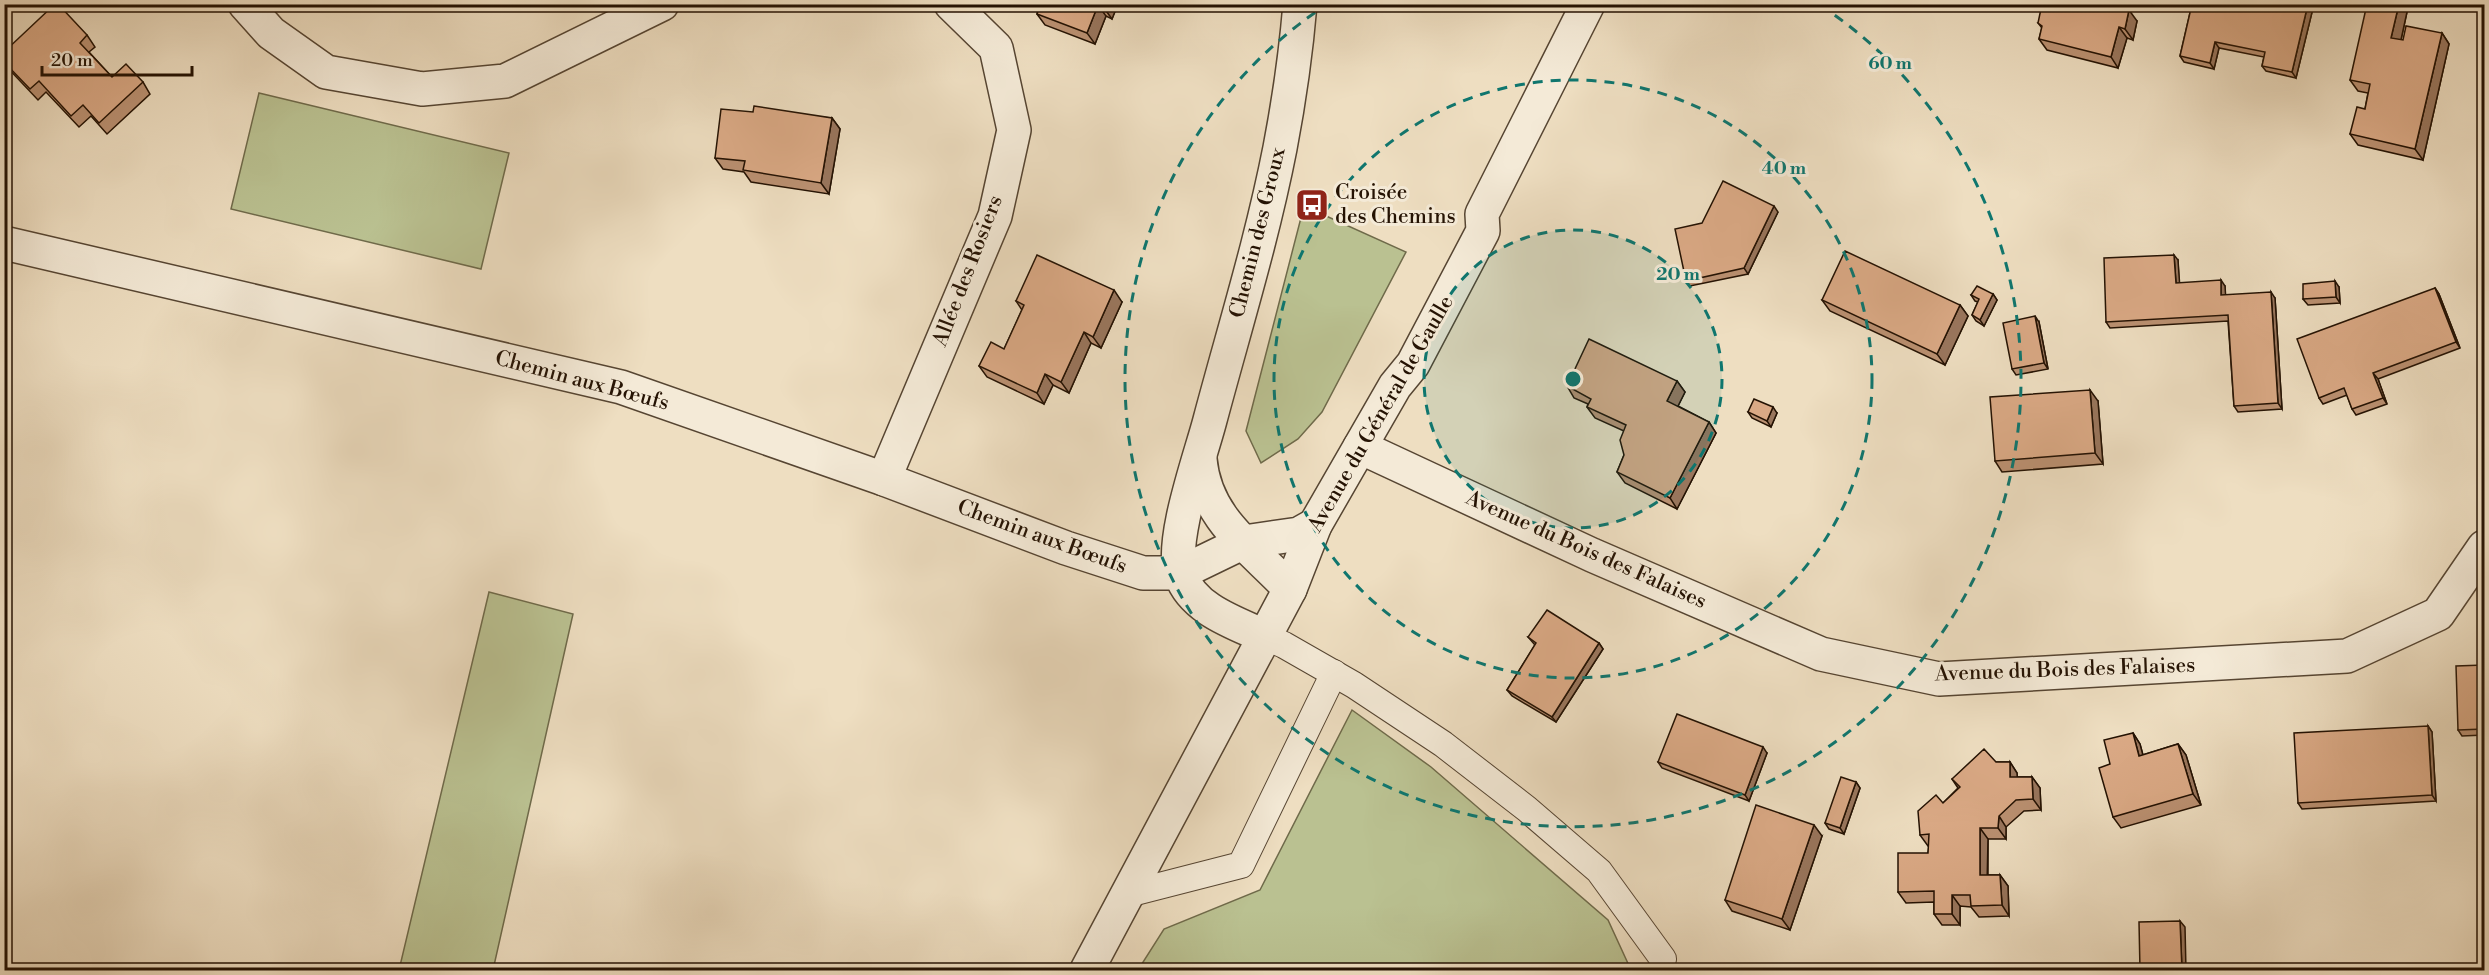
<svg xmlns="http://www.w3.org/2000/svg" width="2489" height="975" viewBox="0 0 2489 975" font-family="'Libre Bodoni',serif">
  <style>
    .green { fill: #bac191; stroke: #6f6a4a; stroke-width: 1.5 }
    .lines { fill: none; stroke-linecap: round; stroke-linejoin: round }
    .service-casing { stroke: #564532; stroke-width: 28 }
    .minor-casing { stroke: #564532; stroke-width: 36 }
    .tertiary-casing { stroke: #564532; stroke-width: 36 }
    .service { stroke: #f4ead7; stroke-width: 26 }
    .minor { stroke: #f4ead7; stroke-width: 33 }
    .tertiary { stroke: #f4ead7; stroke-width: 33 }
    .wall { fill: #bb9172; stroke: #241203; stroke-width: 1.5 }
    .shaded-wall { fill: #99765d; stroke: #241203; stroke-width: 1.5 }
    .building { fill: #daa985; stroke: #241203; stroke-width: 1.5 }
    .ring { fill: none; stroke: #0f766e; stroke-width: 3; stroke-dasharray: 10 8 }
    .labels { text-anchor: middle; dominant-baseline: central; stroke-width: 6; stroke-linejoin: round; paint-order: stroke }
    .poi-label { font-size: 21px; fill: #241203; stroke: #f4ead7; text-anchor: start }
    .street-label { font-size: 21px; fill: #241203; stroke: #f4ead7 }
    .centre { fill: #0f766e; stroke: #f4ead7; stroke-width: 3 }
    .ring-label { font-size: 18px; text-anchor: middle; font-weight: bold; fill: #0f766e; stroke: #f4ead7; stroke-width: 6; stroke-linejoin: round; paint-order: stroke }
  </style>
  <rect width="100%" height="100%" fill="#eedec1"/>
  <filter id="stains"><feTurbulence type="fractalNoise" baseFrequency=".00333" numOctaves="4"/><feColorMatrix values="0 0 0 0 .2 0 0 0 0 .09 0 0 0 0 .02 0 0 0 .5 -.17"/></filter>
  <radialGradient id="worn" r=".72"><stop offset=".6" stop-color="#630" stop-opacity="0"/><stop offset="1" stop-color="#630" stop-opacity=".3"/></radialGradient>
  <!-- green -->
  <g class="green">
    <polygon points="259,93 509,153 481,269 231,209"/>
    <polygon points="1304,206 1406,252 1322,412 1298,439 1261,463 1246,431"/>
    <polygon points="489,592 573,614 493,970 399,970"/>
    <polygon points="1352,710 1431,767 1608,920 1631,970 1138,970 1164,929 1260,890"/>
  </g>
  <g class="lines">
    <!-- service casing -->
    <g class="service-casing">
      <g id="service">
        <polyline points="1266,637 1284,645 1354,685 1443,744 1527,809 1599,871 1663,959"/>
        <polyline points="1128,894 1241,865 1334,673"/>
      </g>
    </g>
    <!-- minor casing -->
    <g class="minor-casing">
      <g id="minor">
        <polyline points="245,4 271,33 326,72 422,89 505,81 662,4"/>
        <polyline points="4,243 621,387 884,479 1066,548 1143,573 1180,573 1244,542"/>
        <polyline points="1360,447 1592,555 1821,654 1939,679 2347,656 2438,614 2484,547"/>
        <polyline points="884,479 995,216 1014,130 996,48 951,4"/>
        <polyline points="1290,589 1315,525 1395,386 1413,364 1483,231 1482,214 1588,4"/>
      </g>
    </g>
    <!-- tertiary casing -->
    <g class="tertiary-casing">
      <g id="tertiary">
        <polyline points="1244,542 1299,534 1315,525"/>
        <path d="M 1266,637 C 1236,623 1193,610 1181,575 C 1169,542 1201,455 1210,420 C 1234,330 1262,240 1280,148 C 1289,101 1296,52 1300,4"/>
        <path d="M 1087,970 L 1290,589 C 1252,548 1205,519 1200,459"/>
      </g>
    </g>
    <!-- service -->
    <use href="#service" class="service"/>
    <!-- minor -->
    <use href="#minor" class="minor"/>
    <!-- tertiary -->
    <use href="#tertiary" class="tertiary"/>
  </g>
  <!-- wall -->
  <g class="wall">
    <polygon points="1040,4 1118,4 1112,19 1106,16 1095,44 1045,25 1037,14"/>
    <polygon points="2192,4 2314,4 2296,78 2266,71 2262,66 2264,57 2219,48 2214,69 2184,62 2180,56"/>
    <polygon points="2407,12 2401,40 2442,33 2449,44 2423,160 2358,145 2350,134 2365,109 2368,93 2358,91 2350,80"/>
    <polygon points="2137,21 2133,40 2127,38 2118,68 2047,50 2039,39 2042,28 2038,23"/>
    <polygon points="87,35 95,47 89,52 112,77 143,82 150,94 107,134 91,116 79,127 46,92 38,100 4,64 4,52"/>
    <polygon points="753,112 832,118 840,129 829,194 751,182 744,172 723,169 715,158"/>
    <polygon points="1778,212 1748,274 1690,286 1686,281"/>
    <polygon points="2178,260 2179,283 2225,286 2225,295 2275,298 2282,409 2238,412 2234,406 2228,321 2110,328 2106,322"/>
    <polygon points="2339,287 2340,303 2308,305 2303,299"/>
    <polygon points="2435,288 2439,294 2460,348 2378,379 2387,404 2356,415 2352,409 2347,395 2323,404 2319,398"/>
    <polygon points="1993,294 1997,300 1984,326 1976,321 1972,315 1978,302 1975,301 1971,295"/>
    <polygon points="1822,300 1960,305 1968,316 1945,365 1830,311"/>
    <polygon points="1016,301 1122,302 1101,348 1091,343 1069,393 1053,385 1044,404 987,377 979,366 1004,349 1022,310"/>
    <polygon points="2039,322 2048,369 2016,375 2012,369"/>
    <polygon points="1677,381 1685,392 1678,406 1709,422 1716,433 1677,509 1625,483 1617,472 1624,455 1624,431 1595,418 1587,407 1588,404 1574,398 1567,386"/>
    <polygon points="2098,401 2103,464 2002,472 1995,461"/>
    <polygon points="1748,412 1777,413 1771,427 1752,418"/>
    <polygon points="1528,637 1599,643 1603,649 1556,722 1512,696 1507,690 1535,645"/>
    <polygon points="2484,665 2484,735 2462,736 2458,730"/>
    <polygon points="2428,726 2432,732 2436,801 2302,809 2298,803"/>
    <polygon points="2133,733 2140,744 2143,755 2178,744 2186,755 2201,805 2121,828 2113,817 2110,764"/>
    <polygon points="1767,753 1749,801 1662,768 1658,762"/>
    <polygon points="1996,762 2010,762 2017,773 2017,777 2032,777 2040,788 2041,810 2024,811 2006,827 2006,839 1988,839 1988,875 2000,875 2008,886 2009,916 1979,917 1971,907 1960,906 1960,925 1942,925 1934,914 1934,902 1906,903 1898,892 1928,853 1929,846 1928,846 1920,835 1943,803 1958,788 1952,779"/>
    <polygon points="1856,782 1860,788 1844,834 1829,829 1825,823"/>
    <polygon points="1822,836 1790,930 1732,911 1725,900"/>
  </g>
  <!-- shaded-wall -->
  <g class="shaded-wall">
    <polygon points="1105,4 1118,4 1112,19 1104,8"/>
    <polygon points="2308,4 2314,4 2296,78 2292,72"/>
    <polygon points="2399,4 2402,4 2407,12 2399,49 2391,38"/>
    <polygon points="1098,5 1106,16 1095,44 1087,33"/>
    <polygon points="2129,10 2137,21 2133,40 2125,29"/>
    <polygon points="2119,27 2127,38 2118,68 2111,57"/>
    <polygon points="2442,33 2449,44 2423,160 2415,149"/>
    <polygon points="2215,42 2219,48 2214,69 2210,63"/>
    <polygon points="832,118 840,129 829,194 821,183"/>
    <polygon points="1774,206 1778,212 1748,274 1744,268"/>
    <polygon points="2174,255 2178,260 2180,289 2176,283"/>
    <polygon points="2221,280 2225,286 2226,301 2221,295"/>
    <polygon points="2335,281 2339,287 2340,303 2336,297"/>
    <polygon points="2435,288 2439,294 2460,348 2456,342"/>
    <polygon points="1114,290 1122,302 1101,348 1093,337"/>
    <polygon points="2271,292 2275,298 2282,409 2278,403"/>
    <polygon points="1993,294 1997,300 1984,326 1980,320"/>
    <polygon points="1960,305 1968,316 1945,365 1937,354"/>
    <polygon points="2035,316 2039,322 2048,369 2044,363"/>
    <polygon points="1084,332 1091,343 1069,393 1061,382"/>
    <polygon points="2373,373 2378,379 2387,404 2383,398"/>
    <polygon points="1045,374 1053,385 1044,404 1037,393"/>
    <polygon points="1677,381 1685,392 1675,412 1667,401"/>
    <polygon points="2090,390 2098,401 2103,464 2095,453"/>
    <polygon points="1773,407 1777,413 1771,427 1767,421"/>
    <polygon points="1709,422 1716,433 1677,509 1670,498"/>
    <polygon points="1599,643 1603,649 1556,722 1552,717"/>
    <polygon points="2428,726 2432,732 2436,801 2432,795"/>
    <polygon points="2133,733 2140,744 2146,767 2139,756"/>
    <polygon points="2178,744 2186,755 2201,805 2193,794"/>
    <polygon points="1763,747 1767,753 1749,801 1745,795"/>
    <polygon points="2010,762 2017,773 2018,788 2010,777"/>
    <polygon points="2032,777 2040,788 2041,810 2033,799"/>
    <polygon points="1856,782 1860,788 1844,834 1840,828"/>
    <polygon points="1999,816 2006,827 2006,839 1998,828"/>
    <polygon points="1814,825 1822,836 1790,930 1782,919"/>
    <polygon points="1980,828 1988,839 1987,886 1980,875"/>
    <polygon points="2000,875 2008,886 2009,916 2002,905"/>
    <polygon points="1952,895 1960,906 1960,925 1952,914"/>
    <polygon points="2180,921 2185,927 2186,970 2182,970"/>
  </g>
  <!-- building -->
  <g class="building">
    <polygon points="55,4 58,4 87,35 80,43 112,77 126,64 143,82 99,123 83,105 71,116 39,81 30,89 4,62 4,52"/>
    <polygon points="1040,4 1105,4 1104,8 1098,5 1087,33 1037,14"/>
    <polygon points="2042,4 2106,4 2129,10 2125,29 2119,27 2111,57 2039,39 2042,26 2038,23"/>
    <polygon points="2192,4 2308,4 2292,72 2262,66 2265,52 2215,42 2210,63 2180,56"/>
    <polygon points="2367,4 2399,4 2391,38 2403,40 2406,26 2442,33 2415,149 2350,134 2357,107 2365,109 2370,84 2350,80"/>
    <polygon points="754,106 832,118 821,183 743,170 745,161 715,158 721,109 753,112"/>
    <polygon points="1723,181 1774,206 1744,268 1686,281 1675,229 1702,223"/>
    <polygon points="1845,251 1960,305 1937,354 1822,300"/>
    <polygon points="1037,255 1114,290 1093,337 1084,332 1061,382 1045,374 1037,393 979,366 991,342 1004,349 1024,305 1016,301"/>
    <polygon points="2174,255 2176,283 2221,280 2221,295 2271,292 2278,403 2234,406 2228,315 2106,322 2104,258"/>
    <polygon points="2335,281 2336,297 2303,299 2303,284"/>
    <polygon points="1977,286 1993,294 1980,320 1972,315 1979,299 1971,295"/>
    <polygon points="2435,288 2456,342 2373,373 2383,398 2352,409 2344,388 2319,398 2297,339"/>
    <polygon points="2035,316 2044,363 2012,369 2003,323"/>
    <polygon points="1589,339 1677,381 1667,401 1709,422 1670,498 1617,472 1624,455 1620,440 1626,425 1587,407 1591,399 1567,386"/>
    <polygon points="2090,390 2095,453 1995,461 1990,397"/>
    <polygon points="1754,399 1773,407 1767,421 1748,412"/>
    <polygon points="1547,610 1599,643 1552,717 1507,690 1536,643 1528,637"/>
    <polygon points="2484,665 2484,729 2458,730 2456,666"/>
    <polygon points="1677,714 1763,747 1745,795 1658,762"/>
    <polygon points="2428,726 2432,795 2298,803 2294,733"/>
    <polygon points="2133,733 2139,756 2178,744 2193,794 2113,817 2099,768 2110,764 2104,740"/>
    <polygon points="1984,749 1996,762 2010,762 2010,777 2032,777 2033,799 2016,800 1999,816 1998,828 1980,828 1980,875 2000,875 2002,905 1971,906 1970,895 1952,895 1952,914 1934,914 1934,891 1898,892 1898,853 1928,853 1929,834 1920,835 1918,811 1936,795 1943,803 1960,787 1952,779"/>
    <polygon points="1841,777 1856,782 1840,828 1825,823"/>
    <polygon points="1756,805 1814,825 1782,919 1725,900"/>
    <polygon points="2180,921 2182,970 2140,970 2139,922"/>
  </g>
  <!-- distance rings -->
  <circle cx="1573" cy="379" r="149" fill="#0f766e" fill-opacity=".12"/>
  <g class="ring">
    <circle cx="1573" cy="379" r="149"/>
    <circle cx="1573" cy="379" r="299"/>
    <path d="M1820 5A448 448 0 1 1 1326 5"/>
  </g>
  <!-- icons -->
  <defs>
    <g id="bus-square" transform="scale(1.725)"><rect x="-9" y="-9" width="18" height="18" rx="4" fill="#8f2418" stroke="#f4ead7"/><path d="M-5-6H5V4H4V6H2V4H-2V6H-4V4H-5ZM-3.5-4V0h7V-4ZM-3.5 1.2v1.5H-2V1.2ZM2 1.2v1.5H3.5V1.2Z" fill="#fff"/></g>
  </defs>
  <g fill-rule="evenodd">
    <use href="#bus-square" x="1312" y="205"/>
  </g>
  <g class="labels">
    <!-- poi labels -->
    <g class="poi-label">
      <text x="1335" y="193">Croisée<tspan x="1335" dy="24">des Chemins</tspan></text>
    </g>
    <!-- street labels -->
    <g class="street-label">
      <text transform="translate(1258 233) rotate(-76)">Chemin des Groux</text>
      <text transform="translate(968 271) rotate(-69)">Allée des Rosiers</text>
      <text transform="translate(582 381) rotate(15)">Chemin aux Bœufs</text>
      <text transform="translate(1381 414) rotate(-60)">Avenue du Général de Gaulle</text>
      <text transform="translate(1042 537) rotate(20)">Chemin aux Bœufs</text>
      <text transform="translate(1586 550) rotate(24)">Avenue du Bois des Falaises</text>
      <text transform="translate(2065 670) rotate(-2)">Avenue du Bois des Falaises</text>
    </g>
  </g>
  <circle cx="1573" cy="379" r="9" class="centre"/>
  <g class="ring-label">
    <text x="1890" y="69">60 m</text>
    <text x="1784" y="174">40 m</text>
    <text x="1678" y="280">20 m</text>
  </g>
  <!-- margin -->
  <rect width="2489" height="975" fill="none" stroke="#eedec1" stroke-width="24"/>
  <rect x="6" y="6" width="2477" height="963" fill="none" stroke="#241203" stroke-width="3"/>
  <rect x="12" y="12" width="2465" height="951" fill="none" stroke="#241203" stroke-width="1.5"/>
  <!-- scale -->
  <path d="M42 66v9h150v-9" fill="none" stroke="#241203" stroke-width="3"/>
  <text x="51" y="66" font-size="18" fill="#241203" stroke="#f4ead7" stroke-width="4.5" paint-order="stroke">20 m</text>
  <rect width="100%" height="100%" filter="url(#stains)"/>
  <rect width="100%" height="100%" fill="url(#worn)"/>
</svg>
